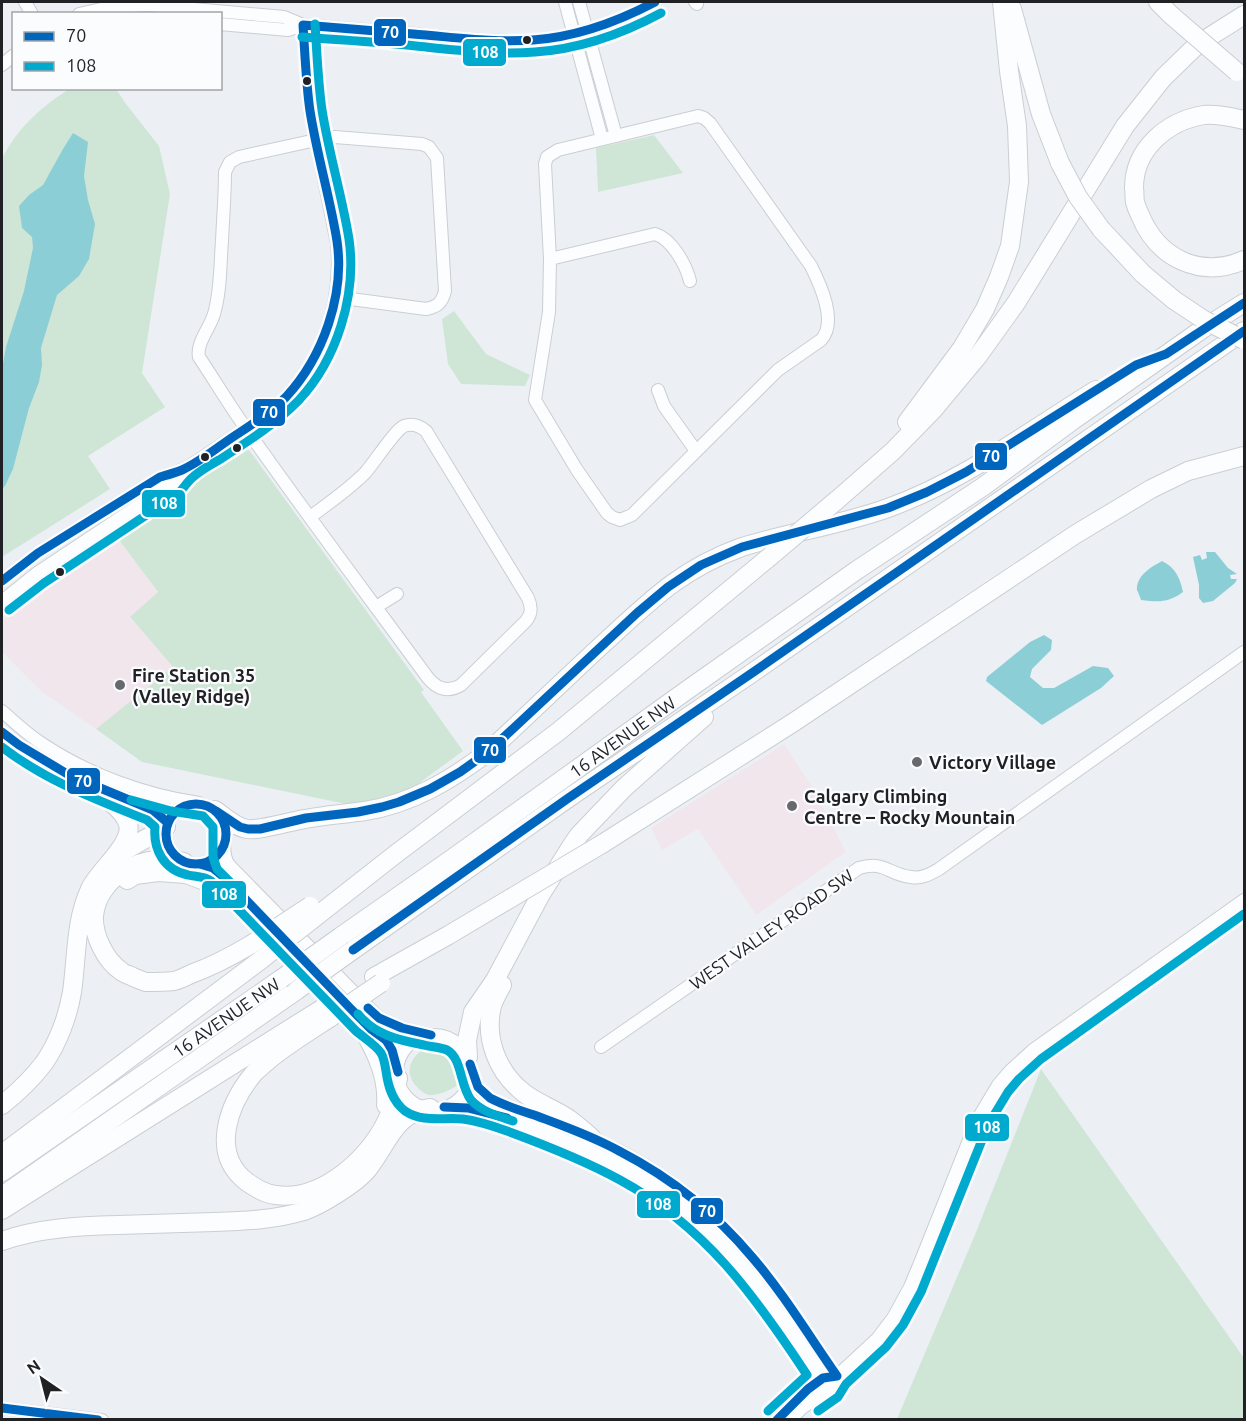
<svg xmlns="http://www.w3.org/2000/svg" width="1246" height="1421" viewBox="0 0 1246 1421" font-family="Ubuntu,sans-serif">
  <style>
    .commercial { fill: #f2e6ed }
    .green { fill: #cfe6d6 }
    .water { fill: #8cced6 }
    .lines { fill: none; stroke-linecap: round; stroke-linejoin: round }
    .minor-casing { stroke: #caced2; stroke-width: 14 }
    .highway-casing { stroke: #caced2; stroke-width: 20 }
    .minor { stroke: #fcfdfe; stroke-width: 12 }
    .highway { stroke: #fcfdfe; stroke-width: 18 }
    .highway-bridge-casing { stroke: #caced2; stroke-width: 20; stroke-linecap: butt }
    .highway-bridge { stroke: #fcfdfe; stroke-width: 18 }
    .bus-1-casing { stroke: #fbfcfe; stroke-width: 14 }
    .bus-2-casing { stroke: #fbfcfe; stroke-width: 14 }
    .bus-1 { stroke: #0065bd; stroke-width: 9 }
    .bus-2 { stroke: #00a9ce; stroke-width: 9 }
    .bus-dot { fill: #1f2125; stroke: #fbfcfe; stroke-width: 2 }
    .poi-dot { fill: #67696e; stroke: #fbfcfe; stroke-width: 2 }
    .labels { text-anchor: middle; dominant-baseline: central; stroke-width: 4.5; stroke-linejoin: round; paint-order: stroke }
    .poi-label { font-size: 18px; font-weight: bold; fill: #1f2125; stroke: #fbfcfe; text-anchor: start }
    .street-label { font-size: 18px; fill: #1f2125; stroke: #fbfcfe }
    .line-badge { stroke: #fbfcfe; stroke-width: 2 }
    .badge-label { font-size: 16px; text-anchor: middle; font-weight: bold; fill: #fff }
  </style>
  <rect width="100%" height="100%" fill="#ecf0f5"/>
  <!-- commercial -->
  <g class="commercial">
    <polygon points="116,536 158,592 130,618 173,667 96,729 42,692 2,652 2,621 24,599"/>
    <polygon points="784,744 814,790 846,852 756,915 698,829 662,850 651,828"/>
  </g>
  <!-- green -->
  <g class="green">
    <path d="M 71,88 L 116,89 L 126,104 L 159,146 L 170,194 L 142,373 L 165,407 L 88,456 L 110,489 L 2,557 L 2,159 C 16,129 43,105 71,88 Z"/>
    <polygon points="654,135 683,173 598,192 596,148"/>
    <polygon points="454,311 486,354 530,375 525,386 461,384 448,364 442,319"/>
    <polygon points="239,450 249,450 424,690 421,692 463,751 418,784 386,802 351,805 142,762 96,729 173,667 130,617 158,592 116,536"/>
    <path d="M 430,1046 C 449,1047 459,1055 464,1075 C 461,1083 455,1088 447,1091 C 442,1093 434,1096 429,1095 C 424,1094 420,1090 417,1087 C 402,1071 412,1053 430,1046 Z"/>
    <polygon points="1041,1069 1244,1358 1244,1419 897,1419 974,1237"/>
  </g>
  <!-- water -->
  <g class="water">
    <polygon points="73,133 88,142 84,176 88,200 95,224 89,259 79,276 57,295 41,348 42,365 39,382 29,408 13,469 5,486 2,489 2,369 6,347 24,291 33,248 32,237 22,228 19,206 29,195 43,185 63,149"/>
    <polygon points="1206,552 1215,552 1228,568 1237,574 1230,575 1231,579 1237,579 1235,583 1213,601 1203,603 1199,598 1199,585 1193,557 1200,555 1202,560 1207,558"/>
    <path d="M 1162,561 C 1176,568 1180,578 1183,592 C 1168,603 1159,602 1141,600 C 1141,599 1138,592 1137,590 C 1136,576 1151,567 1162,561 Z"/>
    <polygon points="1044,635 1052,640 1051,650 1032,669 1030,677 1043,688 1054,688 1093,666 1108,668 1114,676 1101,688 1042,725 986,681 987,677 1030,642"/>
  </g>
  <g class="lines">
    <!-- minor casing -->
    <g class="minor-casing">
      <g id="minor">
        <polyline points="25,2 32,14"/>
        <polyline points="565,2 602,139"/>
        <polyline points="579,2 616,136"/>
        <polyline points="695,2 697,4"/>
        <path d="M 79,14 L 110,7 L 148,5 L 284,17 L 303,25 C 340,28 378,31 416,34 C 450,38 483,41 516,41 C 564,41 615,25 655,2"/>
        <polyline points="220,24 288,30 303,25"/>
        <polyline points="2,65 14,55"/>
        <path d="M 698,116 L 704,118 L 710,123 L 811,266 C 820,284 838,322 821,340 L 778,370 L 632,515 L 620,520 L 612,517 L 607,513 L 577,470 L 535,400 L 549,312 L 550,259 L 545,164 L 547,157 L 558,150 Z"/>
        <path d="M 550,259 L 655,234 C 672,239 686,265 690,281"/>
        <polyline points="658,390 664,406 696,451"/>
        <path d="M 310,517 C 329,503 348,490 365,473 C 374,463 395,430 404,426 C 412,423 420,426 426,431 L 528,598 C 532,607 532,614 526,621 L 461,685 C 448,693 437,689 428,678 C 368,596 306,514 247,430 C 230,406 215,381 199,357 C 196,343 210,328 214,314 C 221,290 220,265 222,241 C 223,218 225,195 225,172 L 230,162 L 239,157 L 316,140 L 335,137 L 422,144 L 429,147 L 437,158 L 445,291 C 442,303 437,307 426,309 L 336,297"/>
        <path d="M 2,581 L 38,553 L 160,477 C 167,475 175,473 182,470 C 198,462 213,450 228,440 C 241,431 255,424 267,414 C 319,374 343,308 337,243 L 310,111 L 303,25"/>
        <polyline points="2,601 37,573 171,484 181,470"/>
        <polyline points="376,607 397,594"/>
        <path d="M 2,711 C 14,722 27,734 41,743 C 87,774 144,795 199,803"/>
        <polyline points="2,732 33,755 76,778"/>
        <polyline points="100,788 153,810 168,823"/>
        <circle cx="196" cy="834" r="30"/>
        <polyline points="224,845 225,856 228,864 379,1018 402,1028 431,1035"/>
        <polyline points="200,864 216,870 224,877 250,903"/>
        <polyline points="280,935 351,1009"/>
        <path d="M 364,1022 C 371,1028 379,1033 386,1040 C 394,1049 395,1061 398,1072"/>
        <circle cx="434" cy="1072" r="37"/>
        <path d="M 601,1047 L 859,868 C 884,860 889,875 911,877 C 922,879 930,874 939,869 L 1244,652"/>
        <path d="M 470,1064 C 476,1085 477,1092 497,1102 C 532,1115 567,1126 600,1141 C 658,1168 711,1208 752,1257 C 783,1294 809,1336 837,1376"/>
        <path d="M 444,1107 C 480,1106 515,1121 549,1134 C 587,1150 625,1165 659,1189 C 733,1239 781,1314 830,1388"/>
        <polyline points="2,1408 102,1420"/>
        <path d="M 776,1420 C 789,1406 811,1380 830,1377"/>
        <polyline points="790,1420 802,1408 830,1388 837,1376 877,1339 893,1318 910,1287 920,1263 977,1120 998,1085 1010,1071 1033,1050 1244,900"/>
      </g>
    </g>
    <!-- highway casing -->
    <g class="highway-casing">
      <g id="highway">
        <polyline points="1158,2 1171,15"/>
        <polyline points="1012,9 1041,114 1060,163"/>
        <path d="M 1244,120 C 1231,117 1217,114 1204,115 C 1167,121 1134,149 1134,188 C 1135,193 1134,198 1135,202 C 1136,206 1138,211 1140,215 C 1158,259 1201,279 1244,260"/>
        <polyline points="1101,229 1143,274 1174,300"/>
        <polyline points="907,422 962,348 985,309 999,277 1010,246 1019,182 1017,126 1009,71 1002,2"/>
        <polyline points="837,500 893,451 933,410 978,356 1016,303 1125,126 1163,78 1198,44 1244,15"/>
        <path d="M 215,810 C 225,817 235,827 247,829 C 259,831 291,821 305,819 C 325,815 345,814 365,811 C 411,804 451,780 488,752 C 527,716 565,679 604,643 C 651,600 681,569 742,547 C 790,532 841,525 888,508 C 963,481 1028,432 1096,390"/>
        <polyline points="602,844 794,722 1076,534 1151,489 1188,471 1244,456"/>
        <polyline points="119,854 166,827"/>
        <path d="M 184,862 C 148,851 98,874 94,916 C 93,935 105,960 121,971 C 124,974 130,975 133,977 C 138,979 142,981 146,982 C 154,982 165,982 174,981 C 179,980 185,977 191,974 C 213,966 232,956 252,944"/>
        <polyline points="127,880 135,875 158,872 186,874 210,883 250,911 282,937"/>
        <polyline points="318,915 397,853 559,731 767,559"/>
        <path id="s1" d="M 340,937 L 453,858 L 683,693 L 857,570 L 984,486 L 1072,421 L 1204,328 L 1244,303"/>
        <polyline points="353,950 567,799 752,673 1244,331"/>
        <polyline points="374,977 447,936 511,898"/>
        <path d="M 502,985 C 499,991 494,999 492,1006 C 484,1039 498,1073 524,1093 C 538,1104 555,1109 569,1119 C 577,1125 584,1131 591,1137"/>
        <path d="M 351,1009 C 368,1038 389,1070 386,1105"/>
        <path d="M 331,1017 C 311,1030 290,1043 271,1058 C 265,1063 259,1068 254,1073 C 229,1103 209,1153 247,1182 C 256,1188 265,1194 276,1195 C 323,1202 374,1155 390,1113 C 394,1102 396,1089 398,1078"/>
        <polyline points="468,1057 467,1040 473,1012 495,980 541,894 572,845 579,835 624,788 704,717"/>
        <path d="M 2,1105 C 17,1093 32,1079 44,1063 C 58,1043 68,1016 72,992 C 77,957 75,921 90,889 C 98,871 134,843 128,824 C 122,804 86,786 69,775"/>
        <polyline points="2,1154 262,959"/>
        <path id="s2" d="M 2,1172 L 281,979"/>
        <polyline points="8,1192 297,990"/>
        <polyline points="2,1210 323,1008"/>
        <path d="M 2,1241 C 39,1228 79,1226 118,1225 C 150,1224 182,1223 214,1222 C 244,1221 274,1220 304,1211 C 321,1205 357,1183 368,1169 C 388,1144 394,1113 430,1108"/>
      </g>
    </g>
    <!-- minor -->
    <use href="#minor" class="minor"/>
    <!-- highway -->
    <use href="#highway" class="highway"/>
    <!-- highway-bridge casing -->
    <g class="highway-bridge-casing">
      <g id="highway-bridge">
        <polyline points="1171,15 1237,72"/>
        <polyline points="1060,163 1078,197 1101,229"/>
        <polyline points="1174,300 1204,320 1244,340"/>
        <polyline points="767,559 837,500"/>
        <polyline points="511,898 602,844"/>
        <polyline points="252,944 310,906"/>
        <polyline points="262,959 318,915"/>
        <polyline points="281,979 340,937"/>
        <polyline points="297,990 353,950"/>
        <polyline points="331,1017 381,983"/>
      </g>
    </g>
    <!-- highway-bridge -->
    <use href="#highway-bridge" class="highway-bridge"/>
    <!-- bus-1 casing -->
    <g class="bus-1-casing">
      <g id="bus-1">
        <path d="M 2,581 L 38,553 L 160,477 C 167,475 175,473 182,470 C 202,461 220,445 239,433 C 256,422 272,411 286,397 C 323,357 345,295 337,241 C 330,198 317,155 310,111 C 306,83 305,54 303,25 C 340,28 377,31 413,34 C 453,37 493,43 533,40 C 576,37 617,22 655,2"/>
        <polyline points="2,732 19,745 69,775 153,810 168,823"/>
        <circle cx="196" cy="834" r="30"/>
        <polyline points="216,811 240,827 248,829 260,829 306,818 358,812 382,807 399,802 430,789 460,772 488,752 637,613 668,587 701,565 742,547 888,508 927,492 966,472 1136,365 1166,354 1244,303"/>
        <polyline points="200,864 213,868 224,877 351,1009 371,1029 386,1040 392,1050 398,1072"/>
        <polyline points="353,950 567,799 752,673 1244,331"/>
        <polyline points="368,1008 379,1018 402,1028 431,1035"/>
        <path d="M 470,1064 L 478,1087 L 490,1098 C 505,1106 522,1111 537,1116 C 566,1127 594,1137 621,1152 C 671,1178 716,1214 752,1257 C 784,1294 809,1336 837,1376 L 823,1378 L 808,1389 L 777,1420"/>
        <polyline points="444,1107 468,1108 507,1118"/>
        <polyline points="2,1408 98,1420"/>
      </g>
    </g>
    <!-- bus-2 casing -->
    <g class="bus-2-casing">
      <g id="bus-2">
        <path d="M 302,37 C 340,40 378,42 416,46 C 455,50 495,55 535,52 C 580,49 622,34 661,13"/>
        <path d="M 9,610 L 44,583 L 178,494 C 183,489 187,482 193,477 C 201,470 210,465 219,460 C 247,442 276,424 299,400 C 337,359 357,295 349,239 C 342,196 329,154 322,110 C 318,82 317,53 315,24"/>
        <path d="M 2,747 C 46,781 95,799 147,820 L 155,827 C 153,850 164,870 188,875 C 196,877 204,876 211,881 L 354,1029 C 362,1037 375,1044 381,1053 C 384,1058 385,1065 386,1071 C 388,1086 392,1101 405,1111 C 423,1123 443,1117 463,1119 C 478,1121 493,1126 507,1131 C 545,1145 584,1160 620,1180 C 705,1226 755,1296 807,1375 L 768,1411"/>
        <polyline points="131,800 171,811 203,816 213,827 213,857 217,869 242,894"/>
        <path d="M 358,1014 C 375,1035 398,1040 424,1045 C 431,1047 440,1047 447,1050 C 462,1058 460,1086 471,1100 C 482,1112 498,1116 513,1121"/>
        <polyline points="818,1411 838,1397 846,1384 886,1347 903,1325 921,1292 988,1125 1008,1092 1019,1079 1041,1059 1244,914"/>
      </g>
    </g>
    <!-- bus-1 -->
    <use href="#bus-1" class="bus-1"/>
    <!-- bus-2 -->
    <use href="#bus-2" class="bus-2"/>
  </g>
  <!-- markers -->
  <g class="bus-dot">
    <circle cx="527" cy="40" r="5"/>
    <circle cx="307" cy="81" r="5"/>
    <circle cx="237" cy="448" r="5"/>
    <circle cx="205" cy="457" r="5"/>
    <circle cx="60" cy="572" r="5"/>
  </g>
  <g class="poi-dot">
    <circle cx="120" cy="685" r="6"/>
    <circle cx="917" cy="762" r="6"/>
    <circle cx="792" cy="806" r="6"/>
  </g>
  <g class="labels">
    <!-- poi labels -->
    <g class="poi-label">
      <text x="132" y="675">Fire Station 35<tspan x="132" dy="21">(Valley Ridge)</tspan></text>
      <text x="929" y="762">Victory Village</text>
      <text x="804" y="796">Calgary Climbing<tspan x="804" dy="21">Centre – Rocky Mountain</tspan></text>
    </g>
    <!-- street labels -->
    <g class="street-label">
      <text stroke="none"><textPath href="#s1" startOffset="346">16 AVENUE NW</textPath></text>
      <text transform="translate(771 929) rotate(-35)">WEST VALLEY ROAD SW</text>
      <text stroke="none"><textPath href="#s2" startOffset="272">16 AVENUE NW</textPath></text>
    </g>
  </g>
  <g class="line-badge">
    <rect x="373" y="18" width="34" height="29" rx="6" fill="#0065bd"/>
    <rect x="462" y="38" width="45" height="29" rx="6" fill="#00a9ce"/>
    <rect x="252" y="398" width="34" height="29" rx="6" fill="#0065bd"/>
    <rect x="974" y="442" width="34" height="29" rx="6" fill="#0065bd"/>
    <rect x="141" y="489" width="45" height="29" rx="6" fill="#00a9ce"/>
    <rect x="473" y="736" width="34" height="28" rx="6" fill="#0065bd"/>
    <rect x="66" y="767" width="35" height="28" rx="6" fill="#0065bd"/>
    <rect x="201" y="880" width="46" height="29" rx="6" fill="#00a9ce"/>
    <rect x="964" y="1113" width="46" height="29" rx="6" fill="#00a9ce"/>
    <rect x="636" y="1190" width="45" height="29" rx="6" fill="#00a9ce"/>
    <rect x="690" y="1197" width="34" height="28" rx="6" fill="#0065bd"/>
  </g>
  <g class="badge-label">
    <text x="390" y="38">70</text>
    <text x="485" y="58">108</text>
    <text x="269" y="418">70</text>
    <text x="991" y="462">70</text>
    <text x="164" y="509">108</text>
    <text x="490" y="756">70</text>
    <text x="83" y="787">70</text>
    <text x="224" y="900">108</text>
    <text x="987" y="1133">108</text>
    <text x="658" y="1210">108</text>
    <text x="707" y="1217">70</text>
  </g>
  <!-- border -->
  <rect width="1246" height="1421" fill="none" stroke="#1f2125" stroke-width="6"/>
  <!-- legend -->
  <rect x="12" y="12" width="210" height="78" fill="#fbfcfe" stroke="#a3a4a7" stroke-width="1.5"/>
  <rect x="24" y="32" width="30" height="9" fill="#0065bd" stroke="#a3a4a7" stroke-width="1.5"/>
  <text x="66" y="42" font-size="18" fill="#1f2125">70</text>
  <rect x="24" y="62" width="30" height="9" fill="#00a9ce" stroke="#a3a4a7" stroke-width="1.5"/>
  <text x="66" y="72" font-size="18" fill="#1f2125">108</text>
  <!-- north arrow -->
  <g transform="translate(42 1379) rotate(325)" stroke="#fbfcfe" stroke-width="4.5" paint-order="stroke">
  <path d="M0-4.5L10 22L0 15L-10 22Z" fill="#1f2125"/>
  <text y="-9" font-size="16" font-weight="bold" text-anchor="middle" fill="#1f2125">N</text>
  </g>
</svg>
